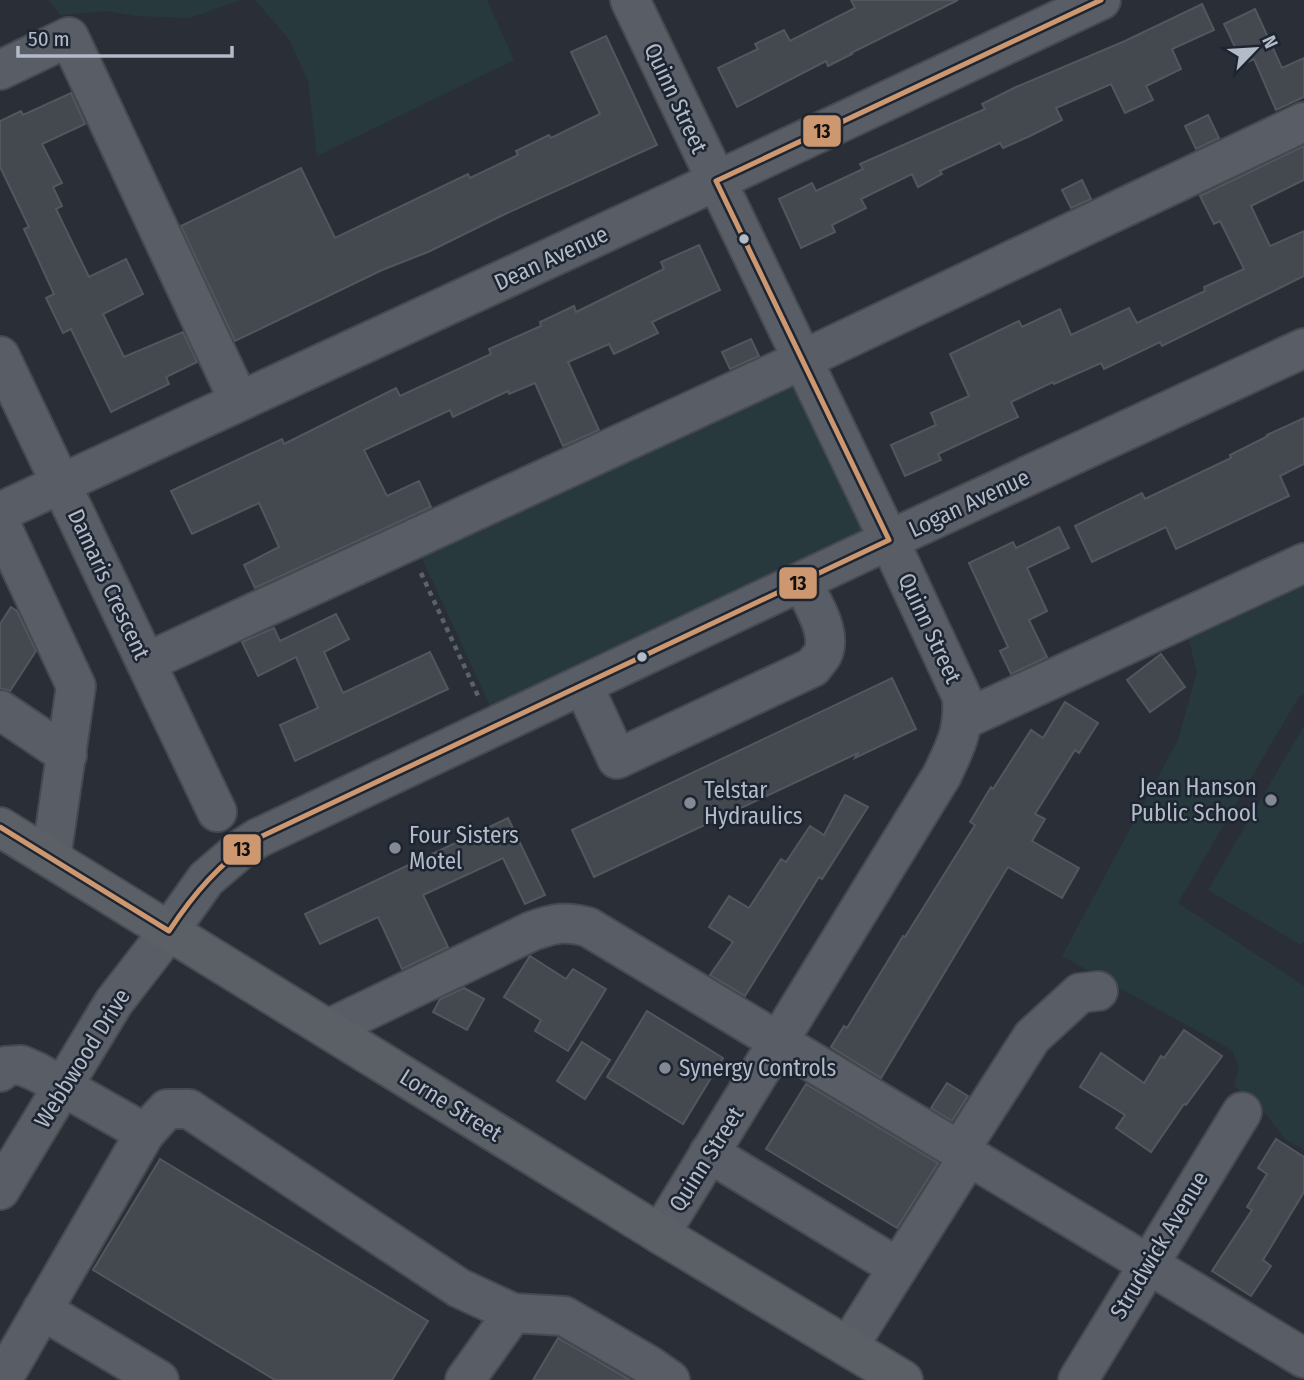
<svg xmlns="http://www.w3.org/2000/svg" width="1304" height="1380" viewBox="0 0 1304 1380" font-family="'Fira Sans Condensed',sans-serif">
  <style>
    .green { fill: #27393d }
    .building { fill: #44484f; stroke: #52575f; stroke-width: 2 }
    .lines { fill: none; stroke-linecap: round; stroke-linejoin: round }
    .minor-casing { stroke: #464a50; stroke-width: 42 }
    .major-casing { stroke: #474c54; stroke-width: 42 }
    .path { stroke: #5c6269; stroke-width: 4.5; stroke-dasharray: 5 5; stroke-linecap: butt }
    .minor { stroke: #595d65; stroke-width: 38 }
    .major { stroke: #5b6067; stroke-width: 38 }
    .bus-1-casing { stroke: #1d2532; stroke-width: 10 }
    .bus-1 { stroke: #cd976f; stroke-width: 5 }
    .bus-dot { fill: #b3bbc8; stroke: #1d2532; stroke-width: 2.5 }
    .poi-dot { fill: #838a95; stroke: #1d2532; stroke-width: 2.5 }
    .labels { text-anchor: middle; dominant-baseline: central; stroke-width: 5; stroke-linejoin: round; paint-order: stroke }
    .street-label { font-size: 23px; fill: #b3bbc8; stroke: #1d2532 }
    .poi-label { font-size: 23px; fill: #b3bbc8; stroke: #1d2532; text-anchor: start }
    .line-badge { stroke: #1d2532; stroke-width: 2.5 }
    .pale-badge-label { font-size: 19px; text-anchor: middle; font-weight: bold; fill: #111 }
  </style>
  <rect width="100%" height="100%" fill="#2a2f37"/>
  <!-- green -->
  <g class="green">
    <polygon points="49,0 241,0 190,18 136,16 107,11 60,15"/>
    <polygon points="255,0 487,0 514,60 317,156 308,81 289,39"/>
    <polygon points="804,361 890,537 498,723 414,541"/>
    <polygon points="1304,565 1304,694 1298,698 1178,903 1304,986 1304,1150 1285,1139 1265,1113 1234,1086 1239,1067 1232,1050 1062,956 1178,740 1197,672 1184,620"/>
    <polygon points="1304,726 1304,941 1301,945 1208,890"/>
  </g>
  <!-- building -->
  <g class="building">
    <polygon points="851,0 958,0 851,53 852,54 828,66 826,61 737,107 718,68 758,49 755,44 784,30 790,41 855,8"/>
    <polygon points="1202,4 1214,30 1172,49 1181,69 1146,86 1153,100 1125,113 1111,84 1056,108 1062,120 1030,136 1003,148 1000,143 940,171 942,174 918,187 912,174 861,199 866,208 832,225 835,232 801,248 779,199 812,183 816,191 863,169 860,164 985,109 982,104 1016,87 1125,41"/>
    <polygon points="1255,9 1282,68 1304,58 1304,97 1276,110 1254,59 1243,64 1224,24"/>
    <polygon points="606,36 657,145 503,215 428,252 382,270 235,341 181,226 301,168 335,238 468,174 470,178 518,155 516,151 549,135 551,138 600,114 571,52"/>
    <polygon points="71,93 85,124 42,144 62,183 53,187 62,206 56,209 89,277 126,259 143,294 103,314 124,357 183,332 197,362 166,377 169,384 111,412 71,329 63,333 46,298 54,294 24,229 29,227 0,167 0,121 21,111 23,115"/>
    <polygon points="1208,115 1219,138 1196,149 1185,126"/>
    <polygon points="1304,146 1304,180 1251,206 1270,246 1304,231 1304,276 1162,346 1160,342 1104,369 1101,363 1054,384 1053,382 1011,402 1018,417 938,454 941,460 905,476 891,445 936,425 931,413 969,396 950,354 1019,321 1022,327 1060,309 1071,335 1129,308 1137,323 1205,291 1204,287 1244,269 1220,221 1214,224 1200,196"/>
    <polygon points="1082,180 1091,199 1071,208 1062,190"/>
    <polygon points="699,245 720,290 652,322 658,333 614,354 609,344 568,362 599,430 563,446 535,383 509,394 508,391 453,417 450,410 364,450 387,496 419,481 431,507 255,588 244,565 279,547 259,503 192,534 171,491 282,439 284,444 396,388 400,396 491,354 489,349 541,326 540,322 574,306 576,312 664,269 661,262"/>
    <polygon points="751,339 759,356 730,369 722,352"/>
    <polygon points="1304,418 1304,464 1280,476 1289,496 1176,549 1166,527 1092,562 1075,526 1142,493 1145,499 1191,477 1231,458 1230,455 1268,436 1267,435"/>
    <polygon points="1059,527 1069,548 1027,568 1047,611 1029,620 1047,657 1011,674 1000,651 1008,647 969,563 1013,542 1016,548"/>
    <polygon points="11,607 17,611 36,651 10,691 0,688 0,624"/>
    <polygon points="336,614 349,639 324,652 343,693 430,652 448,689 295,761 280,725 318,708 296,657 258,676 242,642 274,628 280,641"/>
    <polygon points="1161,654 1185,687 1150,712 1127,680"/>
    <polygon points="892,678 916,729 855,758 858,753 594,877 572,830"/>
    <polygon points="1065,702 1098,723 1079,753 1075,750 1035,814 1045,819 1032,841 1079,868 1062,898 1008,867 881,1078 831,1047 844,1026 847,1028 903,936 905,937 975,825 970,822 991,787 993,789 1031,730 1043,738"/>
    <polygon points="845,795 868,807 822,879 819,877 745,996 710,975 733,942 709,927 729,896 749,908 781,859 786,862 810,826 824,835"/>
    <polygon points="508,818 545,895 525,904 503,858 423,895 448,947 402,969 378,917 320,944 305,914"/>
    <polygon points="530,956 566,979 573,969 606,989 568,1051 535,1031 541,1020 504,997"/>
    <polygon points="464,988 484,999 467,1030 433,1012 440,999"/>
    <polygon points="647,1011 723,1058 683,1124 607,1077"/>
    <polygon points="1184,1030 1222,1056 1186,1105 1184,1104 1151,1152 1116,1128 1125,1115 1080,1087 1101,1053 1144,1083 1161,1056 1164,1058"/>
    <polygon points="582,1042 610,1060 585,1099 557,1081"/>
    <polygon points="947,1083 968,1096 952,1121 931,1108"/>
    <polygon points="806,1084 938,1163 897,1228 766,1149"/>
    <polygon points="1276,1139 1304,1157 1304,1192 1263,1260 1271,1266 1251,1296 1212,1271 1252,1210 1247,1207 1267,1174 1258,1168"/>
    <polygon points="160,1159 428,1321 392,1380 275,1380 93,1270"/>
    <polygon points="558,1338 601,1363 630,1380 533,1380"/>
  </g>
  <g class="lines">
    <!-- minor casing -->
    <g class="minor-casing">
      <g id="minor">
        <path d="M 630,0 L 889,540 L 962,697 C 964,732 956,745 942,775 L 660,1234"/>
        <polyline points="0,70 69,37 239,401"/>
        <polyline points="0,356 217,812"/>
        <polyline points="0,512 682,197 1101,0"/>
        <polyline points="0,523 76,686 51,858"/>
        <polyline points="147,662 802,360 1304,122"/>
        <path d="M 583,685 L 617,759 L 813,667 C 816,662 821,658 823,653 C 832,631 811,601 802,582"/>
        <polyline points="0,710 67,755"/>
        <polyline points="963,720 1304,563"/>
        <path d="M 328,1029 L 532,931 C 555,923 564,921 588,927 L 1304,1358"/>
        <polyline points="0,1072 6,1066 21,1065 37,1072 145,1133"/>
        <polyline points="959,1151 1032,1037 1080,993 1098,991"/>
        <polyline points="709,1153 897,1267"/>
        <polyline points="0,1190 114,1002 169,931 206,879 241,849 258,838 889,540 1304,348"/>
        <polyline points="42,1310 159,1380"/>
        <polyline points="848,1347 968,1157"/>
        <polyline points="2,1380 145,1133 167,1109 189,1109 459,1288 513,1313 564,1316 650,1366 670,1380"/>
        <polyline points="465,1380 513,1313"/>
        <polyline points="1078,1380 1242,1112"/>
      </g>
    </g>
    <!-- major casing -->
    <g class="major-casing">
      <polyline id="major" points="0,827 660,1234 903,1380"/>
    </g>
    <!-- path -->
    <polyline class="path" points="421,573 479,698"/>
    <!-- minor -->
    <use href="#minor" class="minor"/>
    <!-- major -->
    <use href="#major" class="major"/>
    <!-- bus-1 casing -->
    <g class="bus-1-casing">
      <path id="bus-1" d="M 0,827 L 169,931 C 194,893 220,863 258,838 L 889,540 L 716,181 L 1101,0"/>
    </g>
    <!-- bus-1 -->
    <use href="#bus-1" class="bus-1"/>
  </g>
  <!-- markers -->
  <g class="bus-dot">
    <circle cx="744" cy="239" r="6"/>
    <circle cx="642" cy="657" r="6"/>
  </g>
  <g class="poi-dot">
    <circle cx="1271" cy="800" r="7"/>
    <circle cx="690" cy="803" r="7"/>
    <circle cx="395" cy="848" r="7"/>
    <circle cx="665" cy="1068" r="7"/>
  </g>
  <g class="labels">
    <!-- street labels -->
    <g class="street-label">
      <text transform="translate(676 98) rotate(65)">Quinn Street</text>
      <text transform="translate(551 258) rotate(-25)">Dean Avenue</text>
      <text transform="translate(969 503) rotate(-25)">Logan Avenue</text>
      <text transform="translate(109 584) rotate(65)">Damaris Crescent</text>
      <text transform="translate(930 628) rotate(65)">Quinn Street</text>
      <text transform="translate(82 1058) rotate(-58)">Webbwood Drive</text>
      <text transform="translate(451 1105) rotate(32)">Lorne Street</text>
      <text transform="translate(706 1159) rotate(-58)">Quinn Street</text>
      <text transform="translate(1159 1245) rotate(-59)">Strudwick Avenue</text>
    </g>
    <!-- poi labels -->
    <g class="poi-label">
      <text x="1257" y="787" text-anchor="end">Jean Hanson<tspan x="1257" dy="26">Public School</tspan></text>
      <text x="704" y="790">Telstar<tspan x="704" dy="26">Hydraulics</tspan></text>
      <text x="409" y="835">Four Sisters<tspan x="409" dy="26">Motel</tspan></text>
      <text x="679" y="1068">Synergy Controls</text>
    </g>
  </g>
  <g class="line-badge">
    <rect x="802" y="114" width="40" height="34" rx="7" fill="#cd976f"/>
    <rect x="778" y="566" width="40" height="34" rx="7" fill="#cd976f"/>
    <rect x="222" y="833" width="40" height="33" rx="7" fill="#cd976f"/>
  </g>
  <g class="pale-badge-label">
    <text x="822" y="138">13</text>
    <text x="798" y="590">13</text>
    <text x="242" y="856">13</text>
  </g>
  <!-- north arrow -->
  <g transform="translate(1255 49) rotate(65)" stroke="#1d2532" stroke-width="5" paint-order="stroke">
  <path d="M0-5L12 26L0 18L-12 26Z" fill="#b3bbc8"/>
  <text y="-10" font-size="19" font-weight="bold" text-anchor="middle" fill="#b3bbc8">N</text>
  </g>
  <!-- scale -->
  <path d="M18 46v10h214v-10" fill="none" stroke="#b3bbc8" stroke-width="3.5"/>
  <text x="28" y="46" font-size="21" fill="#b3bbc8" stroke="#1d2532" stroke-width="5" paint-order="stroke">50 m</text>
</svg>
